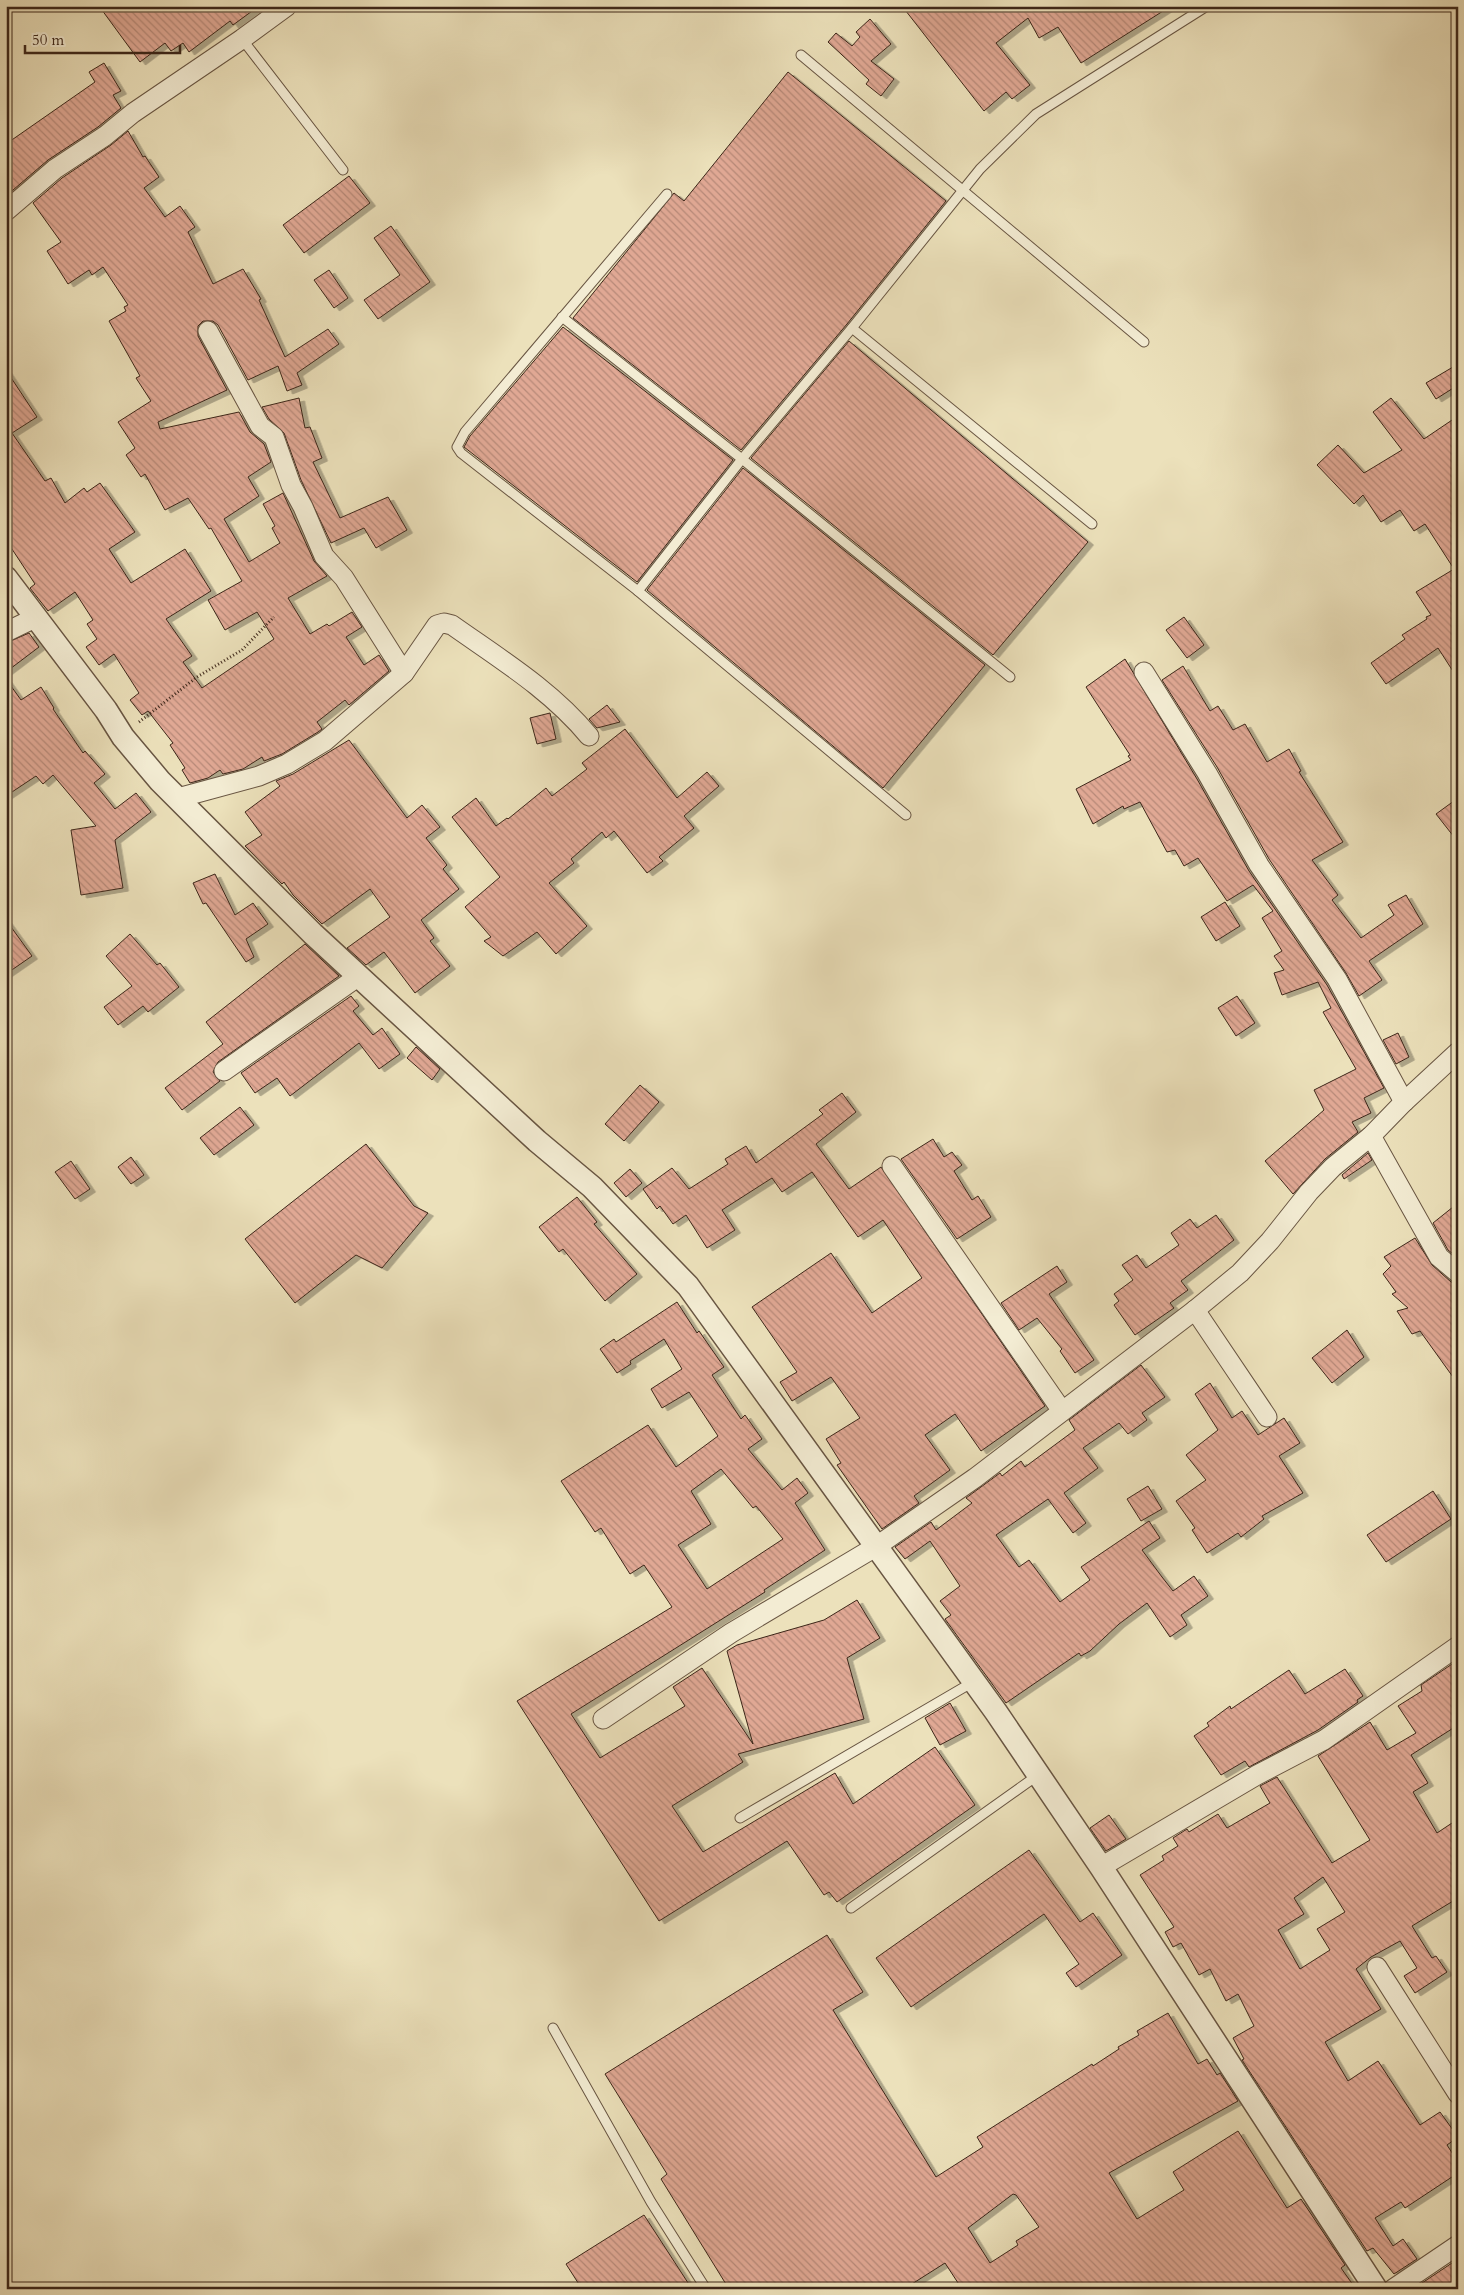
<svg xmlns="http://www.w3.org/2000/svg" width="1464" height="2295" viewBox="0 0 1464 2295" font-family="Cardo,serif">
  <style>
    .building { fill: url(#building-back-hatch); stroke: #3c2619; fill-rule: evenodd; filter: url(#shadow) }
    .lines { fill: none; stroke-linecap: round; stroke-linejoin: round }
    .service-casing { stroke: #685542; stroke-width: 11 }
    .minor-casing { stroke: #685542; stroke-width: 21 }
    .tertiary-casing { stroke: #685542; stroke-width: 25 }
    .path { stroke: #3c2619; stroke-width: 3; stroke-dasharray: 1 2.5; stroke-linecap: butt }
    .service { stroke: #f3ecd3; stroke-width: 9 }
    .minor { stroke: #f3ecd3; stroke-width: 19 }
    .tertiary { stroke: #f3ecd3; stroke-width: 22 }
  </style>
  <defs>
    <pattern id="building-back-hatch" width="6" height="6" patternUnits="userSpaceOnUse" patternTransform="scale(1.25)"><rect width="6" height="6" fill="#e0a894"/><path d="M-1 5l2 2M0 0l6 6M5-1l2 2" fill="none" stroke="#b78978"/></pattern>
    <filter id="shadow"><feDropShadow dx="5.5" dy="3" stdDeviation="0" flood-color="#0004"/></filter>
  </defs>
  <rect width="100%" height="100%" fill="#ece1bb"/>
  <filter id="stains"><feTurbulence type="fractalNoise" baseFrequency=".004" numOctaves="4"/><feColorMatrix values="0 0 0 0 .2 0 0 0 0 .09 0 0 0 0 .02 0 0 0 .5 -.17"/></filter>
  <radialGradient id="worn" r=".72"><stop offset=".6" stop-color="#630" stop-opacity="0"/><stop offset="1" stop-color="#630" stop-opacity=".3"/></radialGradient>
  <!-- building -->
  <g class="building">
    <polygon points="99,6 259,6 233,25 230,21 189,52 183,43 171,51 165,43 140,62"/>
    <polygon points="902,6 1171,6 1081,63 1058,27 1039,38 1028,18 996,43 1030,85 1012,99 1006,92 984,111"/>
    <polygon points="870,19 891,44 871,61 894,79 881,96 866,84 869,80 828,42 836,33 852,46 860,37 856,32"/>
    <polygon points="104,63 121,91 113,95 121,108 98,127 48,160 6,196 6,144 95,82 89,72"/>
    <polygon points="788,72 946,201 847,324 741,450 573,318 674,193 684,201"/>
    <polygon points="128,131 143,157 145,156 159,177 144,188 165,217 180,206 195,227 188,232 213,284 243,269 261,299 259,300 285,357 328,329 339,344 297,373 302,385 287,391 278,366 248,380 218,325 213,321 203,321 198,326 198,336 227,390 158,422 160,429 239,412 250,432 264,444 271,462 248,477 259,496 224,519 249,562 280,543 272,528 275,526 263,504 283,493 314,561 327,576 288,598 310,634 327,624 329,626 352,612 362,627 346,637 364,665 379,655 389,671 349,705 345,700 317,722 322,729 318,732 282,754 264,761 262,757 243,769 223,774 220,770 208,778 190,783 182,770 185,768 170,745 173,743 148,711 142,715 130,700 139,693 114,654 99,665 86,647 97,639 87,624 93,620 75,592 48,611 30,588 35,584 6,540 6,370 37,417 12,433 45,481 51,478 65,503 84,488 87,492 100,483 135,532 109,549 131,583 185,549 211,591 166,619 192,656 183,662 202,688 274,639 257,612 225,630 208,600 242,581 211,528 209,529 188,498 165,510 145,474 141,477 126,455 135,448 118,422 151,401 136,378 140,376 109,321 126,311 124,307 128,305 103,267 92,275 89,270 68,284 47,251 61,242 33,203 62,178 111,145"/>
    <polygon points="349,176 370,203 304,253 283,225"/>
    <polygon points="391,226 430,282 378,319 364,300 400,275 374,238"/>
    <polygon points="329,270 348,298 334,308 314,280"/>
    <polygon points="563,327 733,460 637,582 464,447 470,436"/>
    <polygon points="849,341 1088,542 993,655 751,458"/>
    <polygon points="1458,364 1458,385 1436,399 1426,383"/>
    <polygon points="299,398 305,428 310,427 322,458 313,462 340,518 388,497 407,530 376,548 364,528 331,543 301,480 284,433 269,419 262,407"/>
    <polygon points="1391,398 1424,439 1458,416 1458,679 1438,648 1386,684 1371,663 1405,639 1402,635 1427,619 1426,617 1431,615 1416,592 1454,569 1425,524 1414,531 1400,510 1381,522 1363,495 1354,504 1317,465 1338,445 1364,473 1402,450 1373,412"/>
    <polygon points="743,468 985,665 883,788 647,590"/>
    <polygon points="1184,617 1204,645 1187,658 1166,630"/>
    <polygon points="29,633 39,647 6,672 6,643"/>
    <polygon points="1125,659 1197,779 1249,871 1327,985 1384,1088 1364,1098 1371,1113 1352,1122 1358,1132 1325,1159 1293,1194 1265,1161 1324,1110 1314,1090 1356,1069 1323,1012 1331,1008 1318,982 1282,995 1274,973 1284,970 1274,956 1282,951 1262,918 1273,911 1253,885 1227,901 1198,858 1184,866 1175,850 1167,852 1140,802 1124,809 1123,806 1093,824 1076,789 1131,760 1128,756 1130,755 1086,687"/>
    <polygon points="1183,666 1210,711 1218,706 1233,730 1245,724 1267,762 1289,749 1301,771 1299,772 1343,842 1312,860 1338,895 1332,900 1361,938 1394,915 1388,905 1406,895 1423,924 1369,961 1382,980 1359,996 1346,973 1269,859 1217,767 1162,680"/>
    <polygon points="6,679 21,700 41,687 54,708 53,709 83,753 85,751 105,774 94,783 115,809 136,793 151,812 115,840 123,888 81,895 71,830 96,826 53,775 43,784 36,776 6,796"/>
    <polygon points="607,705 620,722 597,728 589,719"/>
    <polygon points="550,713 556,739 537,744 530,718"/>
    <polygon points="625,729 677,798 707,772 719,786 684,816 694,828 659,857 663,861 647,873 614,831 606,838 602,832 571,859 574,863 549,883 587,926 556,954 537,932 503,956 484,941 491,937 465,907 500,877 452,817 476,798 496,826 507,818 508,819 546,788 552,796 587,769 582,763"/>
    <polygon points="349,740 407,818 422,805 440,827 426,838 447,865 443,869 459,889 421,920 434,938 430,941 450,966 415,993 384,952 366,965 347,948 390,917 370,889 322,924 293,895 284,882 282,884 245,846 262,835 245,812 280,786 276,781 293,774"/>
    <polygon points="1458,798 1458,842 1436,814"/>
    <polygon points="215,874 235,915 253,903 268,924 246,939 254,957 246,962 206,903 203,904 193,883"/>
    <polygon points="1225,902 1240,926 1216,941 1201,917"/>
    <polygon points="6,920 32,956 6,974"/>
    <polygon points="130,934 157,965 160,963 179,987 148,1012 143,1006 118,1025 104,1007 132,986 106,956"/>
    <polygon points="305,944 339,976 218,1062 213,1072 220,1081 182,1110 165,1088 223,1044 206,1022"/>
    <polygon points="351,996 359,1006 353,1011 373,1035 382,1028 400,1054 379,1069 359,1043 290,1096 277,1078 255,1093 241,1073"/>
    <polygon points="1237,996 1255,1023 1236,1036 1218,1008"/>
    <polygon points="1398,1033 1409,1057 1396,1064 1383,1040"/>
    <polygon points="416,1047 440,1069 432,1080 407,1058"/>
    <polygon points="640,1085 659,1102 624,1141 605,1124"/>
    <polygon points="842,1093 856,1112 816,1144 849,1189 881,1167 1045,1406 981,1451 955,1414 925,1435 950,1470 914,1496 919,1503 882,1529 837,1465 841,1463 826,1439 860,1418 831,1377 792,1401 780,1382 797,1372 752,1307 831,1253 872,1313 922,1278 883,1220 858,1237 812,1172 782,1192 772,1178 722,1210 735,1230 707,1248 686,1215 673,1224 660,1206 657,1209 643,1189 672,1168 689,1189 728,1164 725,1159 746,1146 756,1163 823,1114 819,1110"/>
    <polygon points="240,1107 254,1125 214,1155 200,1138"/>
    <polygon points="933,1139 944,1157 952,1152 962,1165 954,1171 972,1200 978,1196 991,1217 957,1239 901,1159"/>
    <polygon points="366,1144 414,1206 428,1213 382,1268 356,1255 295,1303 245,1239"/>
    <polygon points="1368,1153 1372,1160 1344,1179 1342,1175"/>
    <polygon points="131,1157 144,1175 131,1184 118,1167"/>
    <polygon points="71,1161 90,1189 75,1199 55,1172"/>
    <polygon points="630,1169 642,1183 626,1197 614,1183"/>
    <polygon points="577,1197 597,1222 594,1224 637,1274 605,1301 563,1249 559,1252 539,1227"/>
    <polygon points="1458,1203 1458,1258 1448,1250 1433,1223"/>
    <polygon points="1216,1215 1234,1240 1181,1281 1188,1290 1170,1303 1174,1308 1135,1335 1114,1305 1119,1301 1114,1294 1133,1280 1122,1265 1137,1255 1146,1268 1179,1245 1171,1233 1190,1219 1197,1228"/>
    <polygon points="1415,1238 1432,1265 1451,1282 1458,1284 1458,1384 1420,1331 1412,1334 1397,1311 1408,1308 1392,1294 1396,1292 1383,1274 1391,1266 1384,1257"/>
    <polygon points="1057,1266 1067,1282 1049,1294 1094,1360 1075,1373 1060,1351 1062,1349 1037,1318 1019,1330 1001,1303"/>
    <path d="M 677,1302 L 697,1333 L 699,1331 L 724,1367 L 712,1375 L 741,1419 L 745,1415 L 762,1439 L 748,1449 L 782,1490 L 797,1478 L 808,1493 L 795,1503 L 825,1550 L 764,1590 L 765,1592 L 571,1714 L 600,1758 L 685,1706 L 673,1687 L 702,1668 L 753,1744 L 727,1651 L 737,1645 L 824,1620 L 857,1600 L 880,1638 L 847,1658 L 864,1719 L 738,1754 L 743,1762 L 672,1806 L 703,1852 L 835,1773 L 853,1804 L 935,1747 L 975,1805 L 837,1902 L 829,1892 L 824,1895 L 787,1841 L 659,1921 L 517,1701 L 672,1607 L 644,1565 L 630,1574 L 601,1528 L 595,1532 L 561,1481 L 648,1425 L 676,1467 L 718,1436 L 689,1392 L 662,1408 L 651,1389 L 682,1369 L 664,1339 L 630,1361 L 631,1364 L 617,1373 L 600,1349 L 614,1339 L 616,1342 ZM 721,1469 L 753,1508 L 756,1506 L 783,1539 L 707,1589 L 678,1545 L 711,1524 L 691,1491 Z"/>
    <polygon points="1347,1330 1364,1357 1332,1383 1312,1358"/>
    <polygon points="1141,1365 1165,1397 1142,1413 1147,1420 1128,1434 1119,1423 1083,1448 1098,1468 1064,1493 1086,1523 1073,1533 1048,1499 996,1535 1019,1567 1029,1560 1060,1602 1090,1580 1081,1567 1149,1521 1160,1538 1142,1550 1162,1577 1173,1591 1194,1576 1208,1596 1181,1615 1187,1625 1170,1637 1147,1603 1119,1624 1090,1651 1081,1656 1079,1653 1006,1703 945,1619 951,1615 940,1601 960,1586 930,1541 905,1559 895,1547 931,1522 936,1530 972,1503 966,1498 1000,1473 1002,1476 1021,1461 1025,1467 1075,1430 1069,1420"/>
    <polygon points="1210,1383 1232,1418 1242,1411 1258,1435 1284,1418 1300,1443 1279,1456 1303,1493 1262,1516 1264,1519 1241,1537 1238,1533 1207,1553 1192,1530 1195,1528 1176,1501 1206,1480 1186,1455 1218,1430 1195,1394"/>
    <polygon points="1148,1486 1162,1509 1141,1521 1127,1499"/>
    <polygon points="1433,1491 1451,1519 1386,1562 1367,1535"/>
    <path d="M 1458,1660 L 1458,1725 L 1411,1755 L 1428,1783 L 1413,1792 L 1437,1833 L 1458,1819 L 1458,1898 L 1412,1926 L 1432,1958 L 1436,1956 L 1447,1972 L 1415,1993 L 1404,1976 L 1417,1968 L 1400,1941 L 1371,1957 L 1356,1969 L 1381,2009 L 1325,2042 L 1348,2081 L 1378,2061 L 1420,2125 L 1440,2112 L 1458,2137 L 1447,2145 L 1458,2162 L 1458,2173 L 1405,2208 L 1401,2202 L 1375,2218 L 1393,2246 L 1403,2239 L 1417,2259 L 1394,2274 L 1373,2248 L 1367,2251 L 1242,2060 L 1244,2059 L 1233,2038 L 1254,2026 L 1238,1994 L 1226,2001 L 1210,1969 L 1199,1975 L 1181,1943 L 1173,1947 L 1165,1932 L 1174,1927 L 1140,1875 L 1164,1860 L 1162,1856 L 1178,1846 L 1173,1838 L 1187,1829 L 1189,1832 L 1218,1814 L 1227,1828 L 1270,1803 L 1260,1786 L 1277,1777 L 1332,1863 L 1370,1840 L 1318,1756 L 1370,1722 L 1387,1750 L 1416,1733 L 1398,1706 L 1422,1691 L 1421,1685 ZM 1323,1877 L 1345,1912 L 1317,1929 L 1330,1950 L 1300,1969 L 1278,1930 L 1304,1914 L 1294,1898 Z"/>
    <polygon points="1345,1669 1363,1696 1357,1700 1358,1702 1318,1730 1249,1767 1245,1761 1221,1775 1194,1736 1209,1726 1207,1723 1230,1706 1231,1709 1289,1670 1305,1694"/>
    <polygon points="950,1703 966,1731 940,1745 925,1718"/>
    <polygon points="1109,1815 1126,1839 1106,1851 1090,1828"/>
    <polygon points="1029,1850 1080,1922 1093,1913 1122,1955 1076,1987 1066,1973 1079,1964 1044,1914 911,2007 876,1958"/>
    <path d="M 827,1935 L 863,1992 L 833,2010 L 936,2177 L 983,2147 L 977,2137 L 1092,2064 L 1093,2066 L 1119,2049 L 1118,2047 L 1139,2035 L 1137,2031 L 1168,2013 L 1198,2064 L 1207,2059 L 1217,2075 L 1220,2073 L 1238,2101 L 1109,2173 L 1137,2219 L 1184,2190 L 1173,2172 L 1238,2131 L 1287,2208 L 1301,2199 L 1345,2265 L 1341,2268 L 1356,2289 L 962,2289 L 945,2263 L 904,2289 L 729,2289 L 661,2179 L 667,2174 L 605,2074 ZM 1013,2194 L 1016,2195 L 1039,2227 L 1016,2241 L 1018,2245 L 990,2263 L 968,2228 Z"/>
    <polygon points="644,2215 692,2289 582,2289 566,2264"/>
    <polygon points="1458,2259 1458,2289 1413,2289"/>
  </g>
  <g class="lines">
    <!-- service casing -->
    <g class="service-casing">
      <g id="service">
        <polyline points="242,39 343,170"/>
        <polyline points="801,55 1144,342"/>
        <polyline points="667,194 465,432 457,447 461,453 638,591 906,815"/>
        <polyline points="562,317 742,459 1010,677"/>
        <polyline points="852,328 1092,524"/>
        <polyline points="638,591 742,459 852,328 980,169 1036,114 1207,6"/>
        <polyline points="740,1818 973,1682"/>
        <polyline points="851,1908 1038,1775"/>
        <polyline points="553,2028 651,2202 706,2289"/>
      </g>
    </g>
    <!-- minor casing -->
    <g class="minor-casing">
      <g id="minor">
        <polyline points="6,211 55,169 105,136 133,113 242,39 287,6"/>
        <polyline points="208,331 260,426 274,437 291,485 303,507 324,556 344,578 404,673"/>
        <polyline points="6,632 37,617"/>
        <polyline points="1144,672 1207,773 1259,865 1337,979 1404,1102"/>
        <path d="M 178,798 L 259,776 L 287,764 L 325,741 L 404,673 L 437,625 L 444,623 L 452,625 C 500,659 551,690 589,736"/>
        <polyline points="224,1071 359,976"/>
        <polyline points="1371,1136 1439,1257 1458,1273"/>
        <polyline points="892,1166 1062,1411"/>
        <polyline points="1195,1310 1267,1417"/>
        <polyline points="603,1719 731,1633 877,1546 975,1478 1195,1310 1240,1273 1270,1241 1309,1192 1333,1167 1371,1136 1404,1102 1458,1052"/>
        <polyline points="1101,1867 1257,1775 1324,1740 1458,1646"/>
        <polyline points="1377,1967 1458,2094"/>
        <polyline points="1393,2289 1458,2245"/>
      </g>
    </g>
    <!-- tertiary casing -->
    <g class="tertiary-casing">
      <polyline id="tertiary" points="6,578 106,710 123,737 160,781 313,934 537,1141 592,1187 688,1286 996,1712 1101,1867 1376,2289"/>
    </g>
    <!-- path -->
    <polyline class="path" points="139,722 197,677 242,650 274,617"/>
    <!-- service -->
    <use href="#service" class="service"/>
    <!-- minor -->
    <use href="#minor" class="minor"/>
    <!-- tertiary -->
    <use href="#tertiary" class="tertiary"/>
  </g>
  <!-- margin -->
  <rect width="1464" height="2295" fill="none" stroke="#ece1bb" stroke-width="25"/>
  <rect x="8" y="8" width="1449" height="2280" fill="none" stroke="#3c2619" stroke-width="2.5"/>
  <rect x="12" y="12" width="1439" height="2270" fill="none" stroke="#3c2619"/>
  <!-- scale -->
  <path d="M25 45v8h155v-8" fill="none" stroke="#3c2619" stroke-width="2.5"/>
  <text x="32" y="45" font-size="15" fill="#3c2619" stroke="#f3ecd3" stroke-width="4" paint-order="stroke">50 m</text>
  <rect width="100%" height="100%" filter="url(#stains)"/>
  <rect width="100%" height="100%" fill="url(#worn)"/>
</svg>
